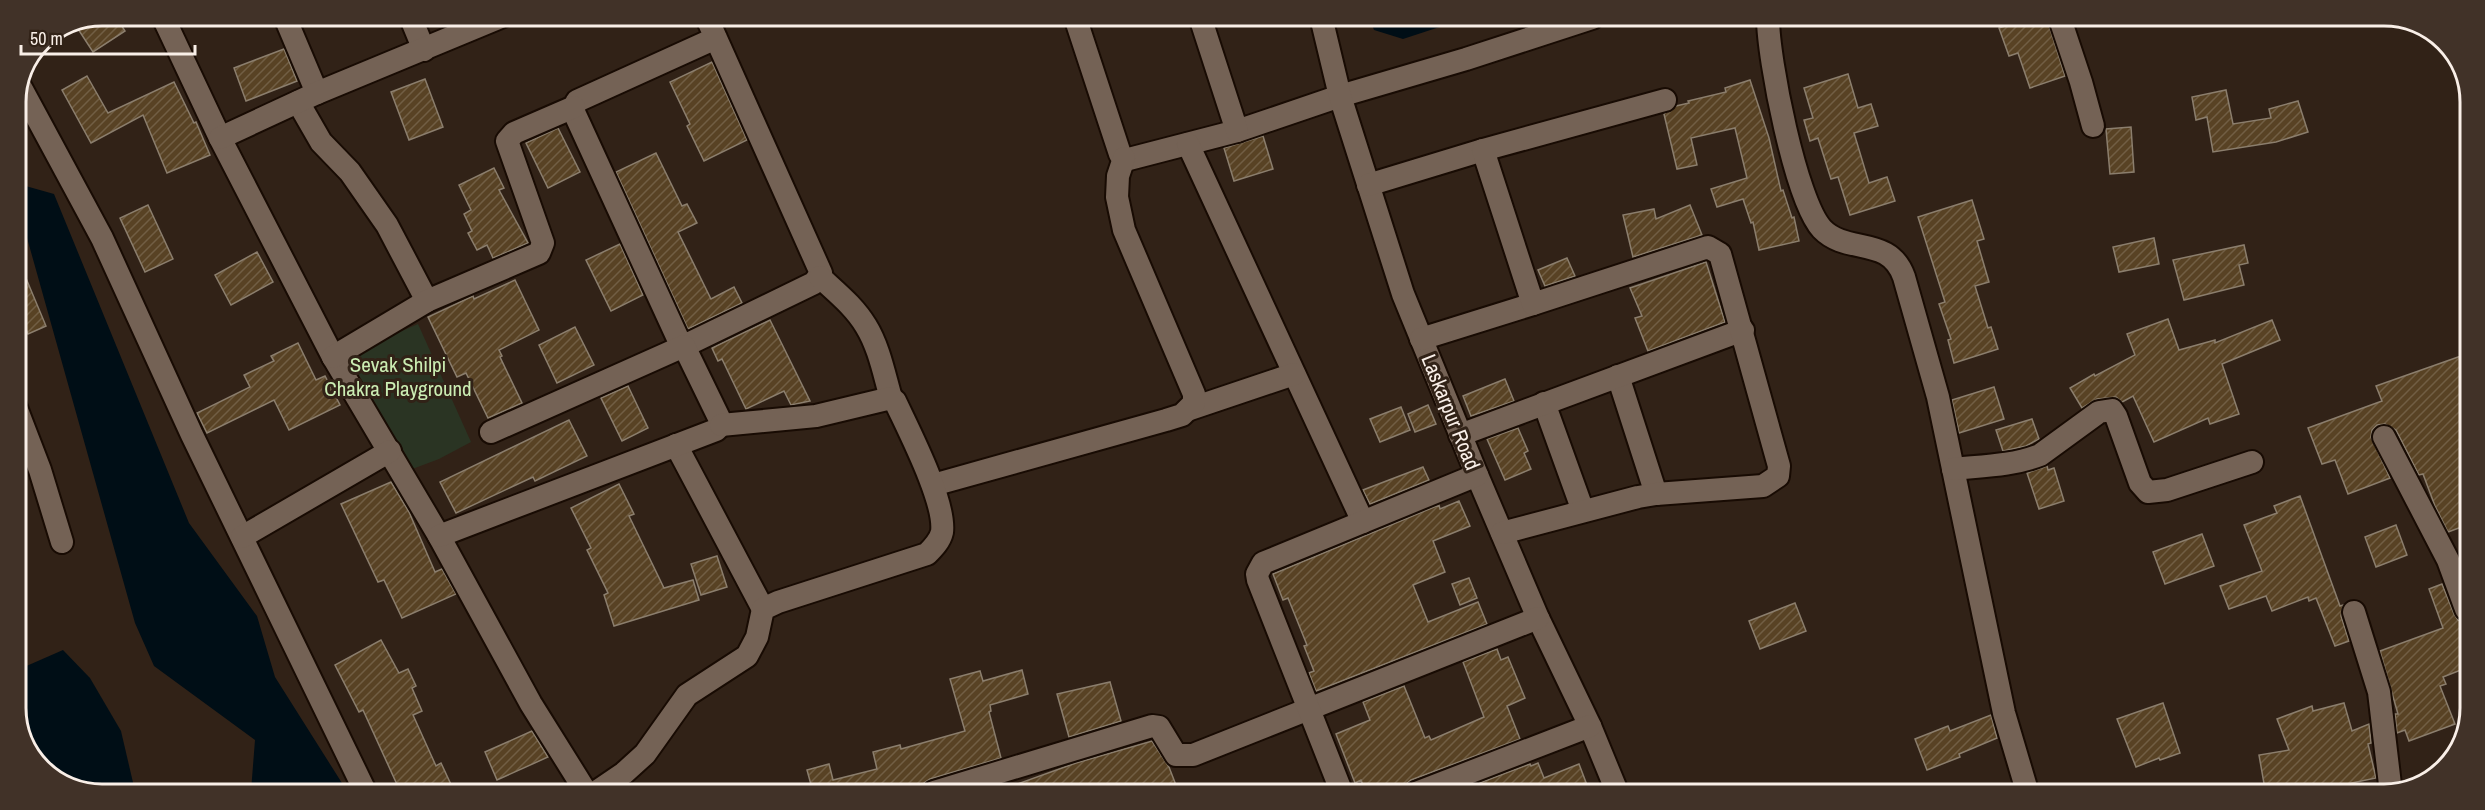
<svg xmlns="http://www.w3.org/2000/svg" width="2485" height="810" viewBox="0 0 2485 810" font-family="'Archivo Narrow',sans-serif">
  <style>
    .park { fill: #2a3423 }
    .water { fill: #000e16 }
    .building { fill: url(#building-hatch); stroke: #8b7e6d; stroke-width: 1.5 }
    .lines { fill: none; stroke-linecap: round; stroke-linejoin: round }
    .minor-casing { stroke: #180b03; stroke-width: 26 }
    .minor { stroke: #746255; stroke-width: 22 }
    .labels { text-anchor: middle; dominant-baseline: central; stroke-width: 6; stroke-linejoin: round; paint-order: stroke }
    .park-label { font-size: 21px; fill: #cbedb3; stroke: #312217 }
    .street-label { font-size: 21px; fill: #f9efe8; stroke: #312217 }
    .rim { fill: none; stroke: #f9efe8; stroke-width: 3 }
  </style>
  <defs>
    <pattern id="building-hatch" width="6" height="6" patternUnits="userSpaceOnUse" patternTransform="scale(1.5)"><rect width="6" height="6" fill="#584224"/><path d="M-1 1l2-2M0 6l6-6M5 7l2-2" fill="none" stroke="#715e44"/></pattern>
  </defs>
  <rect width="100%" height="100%" fill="#312217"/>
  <!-- park -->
  <polygon class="park" points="418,324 471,442 439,459 407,471 341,357"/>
  <!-- water -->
  <g class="water">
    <polygon points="1369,17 1467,18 1403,39 1374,30"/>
    <polygon points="15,183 54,194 189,523 257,616 275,677 347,791 251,791 255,740 154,666 135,623 15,195"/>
    <polygon points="63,650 90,678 121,731 135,791 74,791 33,761 15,715 15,671"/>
  </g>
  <!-- building -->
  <g class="building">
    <polygon points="101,15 115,15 125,31 93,52 78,29"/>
    <polygon points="2026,19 2047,19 2065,76 2030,88 2018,53 2009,56 1999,28"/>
    <polygon points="284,49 297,81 246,101 234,68"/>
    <polygon points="712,62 747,140 704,161 687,126 690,124 670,82"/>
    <polygon points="1848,74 1858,108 1871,104 1878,126 1854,133 1869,183 1887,177 1895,201 1850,215 1838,177 1831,179 1818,138 1810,141 1804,120 1813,118 1804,88"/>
    <polygon points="87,76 108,113 174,82 194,123 196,122 210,155 167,173 143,115 91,143 62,90"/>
    <polygon points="425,79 443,127 409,140 391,92"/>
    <polygon points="1750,80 1769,138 1781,191 1783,190 1792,218 1794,217 1799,241 1759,250 1753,222 1751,223 1743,199 1717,207 1711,189 1747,178 1735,128 1691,138 1697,165 1677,169 1664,114 1676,106 1689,103 1688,101 1726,92 1725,88"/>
    <polygon points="2226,90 2233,124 2271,118 2269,109 2298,101 2308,132 2276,142 2213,152 2207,117 2196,120 2192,97"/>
    <polygon points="2131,127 2134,172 2110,174 2106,129"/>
    <polygon points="558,128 580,172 548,188 526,143"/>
    <polygon points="1263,136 1273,169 1234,181 1224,148"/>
    <polygon points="656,153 682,206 687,204 697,223 678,232 711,299 734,287 742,303 688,329 616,172"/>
    <polygon points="494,168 504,188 499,190 528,243 493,258 487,245 477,250 468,233 472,231 464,214 471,210 459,185"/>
    <polygon points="1972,200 1984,239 1977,241 1989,282 1975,286 1988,328 1991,327 1998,349 1954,363 1948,340 1951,339 1939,304 1945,302 1918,217"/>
    <polygon points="148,205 173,259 145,272 120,218"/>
    <polygon points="1690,205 1702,235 1633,257 1623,215 1654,209 1656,219"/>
    <polygon points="2154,238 2159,264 2119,272 2113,247"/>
    <polygon points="620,244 643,295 611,311 586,260"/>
    <polygon points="2244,245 2248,263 2239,265 2244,285 2184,300 2173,260"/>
    <polygon points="15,252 46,326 28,334 15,304"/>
    <polygon points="257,252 273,282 231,305 215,275"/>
    <polygon points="1567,258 1575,276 1545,286 1538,270"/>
    <polygon points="1706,262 1725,322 1648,351 1635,318 1642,316 1630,288"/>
    <polygon points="515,280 539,330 499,350 502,356 500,357 522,403 488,418 466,373 457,377 428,317 473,296 474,299"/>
    <polygon points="2168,319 2179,350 2215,340 2215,343 2272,320 2280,340 2222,364 2239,414 2210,424 2208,418 2154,442 2133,396 2122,402 2116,397 2097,399 2082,408 2070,388 2094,374 2095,376 2135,355 2127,334"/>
    <polygon points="770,320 810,401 791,405 784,391 746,409 722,359 718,361 712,348"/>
    <polygon points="575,327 594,365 557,383 539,345"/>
    <polygon points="298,343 316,380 325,376 340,405 289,430 274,400 207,433 197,413 250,387 244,375 274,361 271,356"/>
    <polygon points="2461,356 2468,374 2467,525 2448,532 2435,506 2423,474 2419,475 2396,430 2385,424 2377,425 2372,430 2371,437 2390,478 2348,494 2335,460 2322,464 2308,428 2382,401 2376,386"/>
    <polygon points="1505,379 1514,401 1471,416 1463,396"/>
    <polygon points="628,386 648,428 622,441 601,398"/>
    <polygon points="1994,387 2004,419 1959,433 1952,400"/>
    <polygon points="1428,405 1436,424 1415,432 1408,414"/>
    <polygon points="1401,407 1410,430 1380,442 1370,419"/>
    <polygon points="2032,419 2039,439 2026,446 2003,451 1996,430"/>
    <polygon points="569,420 587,456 535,481 533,477 456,513 440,482"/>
    <polygon points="1518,428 1528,451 1524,453 1531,469 1505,480 1487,439"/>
    <polygon points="2047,466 2048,470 2054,468 2064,501 2039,509 2027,473"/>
    <polygon points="1423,467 1429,480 1370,504 1363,490"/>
    <polygon points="391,482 409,512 435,572 442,569 456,594 402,618 384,580 378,582 341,504"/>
    <polygon points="619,484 634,514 629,516 664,588 693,580 699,600 614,626 604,595 608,593 587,550 591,548 571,508"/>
    <polygon points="2300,496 2340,606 2343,605 2341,616 2349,641 2335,646 2316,598 2309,601 2308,597 2272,611 2266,596 2229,609 2220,586 2262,571 2244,525 2277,513 2274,506"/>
    <polygon points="1459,501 1470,526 1433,541 1445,572 1413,585 1428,622 1478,602 1487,624 1316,691 1309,673 1314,671 1304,646 1307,645 1288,598 1283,600 1273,574 1439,505 1440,509"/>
    <polygon points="2396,525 2407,555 2376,567 2365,537"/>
    <polygon points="2202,534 2214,566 2165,584 2153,552"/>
    <polygon points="717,556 727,587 701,595 691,564"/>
    <polygon points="1469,578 1477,598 1460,605 1452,584"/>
    <polygon points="2442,584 2454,614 2458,620 2466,622 2466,668 2443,677 2446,684 2440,686 2455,724 2409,741 2405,730 2397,733 2395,714 2398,714 2380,651 2443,628 2429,589"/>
    <polygon points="1795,603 1806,631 1760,649 1749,621"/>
    <polygon points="381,640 399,673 408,669 416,686 412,688 422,711 413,715 436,766 441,763 454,791 400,791 363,710 359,712 335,665"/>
    <polygon points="1497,649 1501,660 1508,657 1525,698 1507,706 1520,739 1411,780 1405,785 1403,793 1366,793 1361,780 1355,783 1336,734 1370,720 1363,702 1404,686 1425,738 1429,736 1431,740 1484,717 1463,662"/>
    <polygon points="1022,670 1028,694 990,705 991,711 989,712 1001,758 930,779 924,783 921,792 813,792 807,770 829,764 833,780 877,769 873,752 900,745 901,749 965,731 950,679 980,671 983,681"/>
    <polygon points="1110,682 1121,721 1069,737 1057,694"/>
    <polygon points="2163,703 2180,753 2160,760 2159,758 2136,767 2117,719"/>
    <polygon points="2344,703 2352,731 2369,724 2371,743 2368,744 2376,778 2294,795 2266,795 2259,755 2289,750 2277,719 2312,706 2313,711"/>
    <polygon points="1991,715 1997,738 1959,754 1960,757 1927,770 1915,739 1948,726 1950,731"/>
    <polygon points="532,731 548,757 497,780 485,752"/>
    <polygon points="1152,741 1169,767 1179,793 980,792 1008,784 1009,787 1076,763"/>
    <polygon points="1538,763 1544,778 1579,764 1590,793 1453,793 1530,764 1531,766"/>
  </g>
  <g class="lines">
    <!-- minor casing -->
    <g class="minor-casing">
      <g id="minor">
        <polyline points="162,15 220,138 333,357 439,536 531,704 586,792"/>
        <polyline points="284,15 317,93"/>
        <polyline points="410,16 424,50"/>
        <polyline points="706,16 821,273 814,283 684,346 680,343 573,110 577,101 716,38"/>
        <polyline points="1075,17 1120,154 1124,158 1129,159 1237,131 1340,96 1466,59 1592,18"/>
        <polyline points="1200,17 1237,131"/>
        <polyline points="1321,17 1340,96 1403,294 1477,475 1538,618 1590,726 1618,794"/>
        <path d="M 1768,18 C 1768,59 1796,201 1822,229 C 1847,255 1889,235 1904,277 L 1938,397 L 2004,713 L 2028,794"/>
        <polyline points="2060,19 2081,82 2093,126"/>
        <polyline points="20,86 102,238 192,435 365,791"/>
        <polyline points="298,102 321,142 350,172 387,225 427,301"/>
        <polyline points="220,138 317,93 503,16"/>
        <polyline points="1188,144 1363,522"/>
        <polyline points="1368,185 1483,150"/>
        <path d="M 820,277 C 836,292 854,306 866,326 C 879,347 884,374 891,398"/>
        <polyline points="1421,339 1533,304"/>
        <polyline points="333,357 427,301 539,253 543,243 507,141 514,133 574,107"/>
        <polyline points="1618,376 1656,494"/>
        <polyline points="1544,403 1583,511"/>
        <polyline points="15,405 40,470 62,542"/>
        <polyline points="1190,409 1294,374"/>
        <polyline points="1460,435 1743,330"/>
        <polyline points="2384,437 2448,560 2466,609"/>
        <polyline points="676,445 763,609"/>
        <path d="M 1953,469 C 1982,466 2012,466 2040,455 L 2099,412 L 2112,410 L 2116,416 L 2140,483 L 2148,492 L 2167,490 L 2252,462"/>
        <polyline points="933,485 1166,420 1182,415 1194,403 1194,394 1124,230 1117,197 1118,176 1124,158"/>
        <polyline points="1502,533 1638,497 1656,494 1763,486 1778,476 1779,466 1720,254 1708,247 1533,304 1483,150 1665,100"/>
        <polyline points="439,536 716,430 721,425 721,422 684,346 491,432"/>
        <polyline points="242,537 390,451"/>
        <polyline points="2354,612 2379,692 2391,793"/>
        <path d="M 596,792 L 624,773 L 645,754 L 687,695 L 747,656 L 757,637 L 763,609 L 778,602 L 927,554 C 933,548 940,541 942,532 C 946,502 908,429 895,401 L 891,398 L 816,416 L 721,425"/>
        <polyline points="934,792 1152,726 1159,727 1176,755 1193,755 1538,618"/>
        <polyline points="1342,793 1258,580 1257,574 1263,563 1477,475"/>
        <polyline points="1416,793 1590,726"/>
      </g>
    </g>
    <!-- minor -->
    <use href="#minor" class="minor"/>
  </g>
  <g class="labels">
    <!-- park labels -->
    <g class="park-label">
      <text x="398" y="364">Sevak Shilpi<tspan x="398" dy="24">Chakra Playground</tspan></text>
    </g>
    <!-- street labels -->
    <g class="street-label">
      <text transform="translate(1451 412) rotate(68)">Laskarpur Road</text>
    </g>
  </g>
  <!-- crop -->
  <path d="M0 0H2485V810H0ZM102 26H2384A76 76 0 0 1 2460 102V708A76 76 0 0 1 2384 784H102A76 76 0 0 1 26 708V102A76 76 0 0 1 102 26Z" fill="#413228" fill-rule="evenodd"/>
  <path class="rim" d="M102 26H2384A76 76 0 0 1 2460 102V708A76 76 0 0 1 2384 784H102A76 76 0 0 1 26 708V102A76 76 0 0 1 102 26Z"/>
  <!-- scale -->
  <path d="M21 45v9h174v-9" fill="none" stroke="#f9efe8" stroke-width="3"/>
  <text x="30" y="45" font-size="18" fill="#f9efe8" stroke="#312217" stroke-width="4.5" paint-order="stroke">50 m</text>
</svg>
